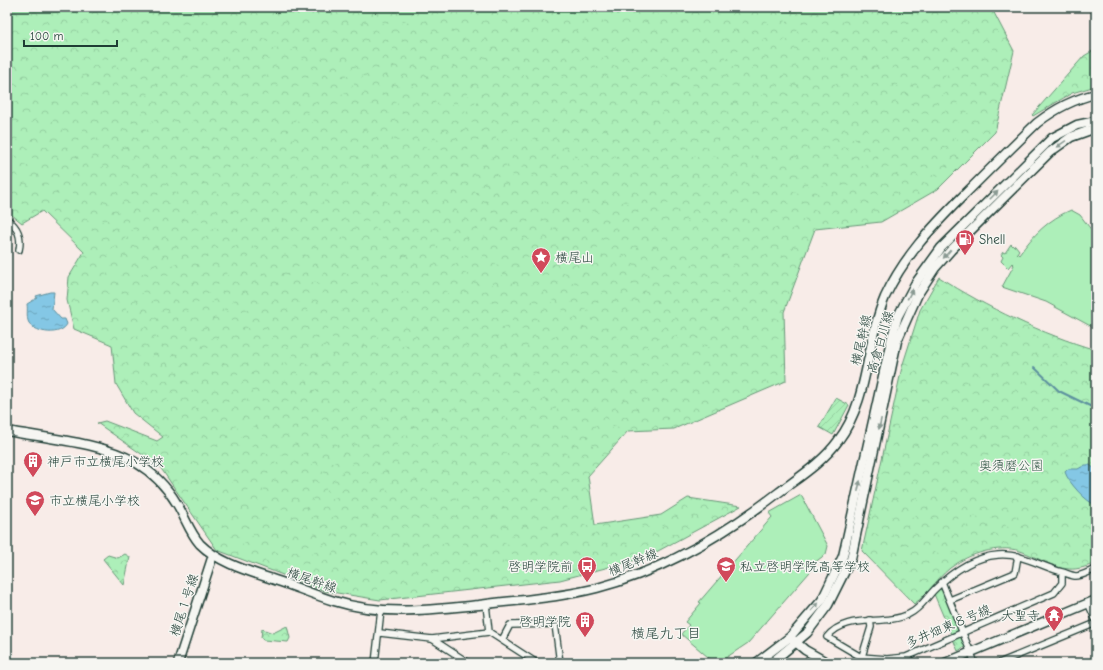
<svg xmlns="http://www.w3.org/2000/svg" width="1103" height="670" viewBox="0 0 1103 670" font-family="'Comic Neue','Klee One',sans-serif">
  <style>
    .grass { fill: #adefb9; stroke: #669676 }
    .forest { fill: url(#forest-crowns); stroke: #669676 }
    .garden { fill: url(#garden-furrows); stroke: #669676 }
    .water { fill: url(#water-ripples); stroke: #5c909e }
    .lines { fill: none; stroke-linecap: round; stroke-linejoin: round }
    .stream { stroke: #5c909e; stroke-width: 2 }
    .street-casing { stroke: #1f3d34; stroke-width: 8 }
    .secondary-casing { stroke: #1f3d34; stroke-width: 11 }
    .street { stroke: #f6f6f2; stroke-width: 5.5 }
    .secondary { stroke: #f6f6f2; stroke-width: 8 }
    .oneway { fill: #8a9a93 }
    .labels { text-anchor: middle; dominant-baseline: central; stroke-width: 3; stroke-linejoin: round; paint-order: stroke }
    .poi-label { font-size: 13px; fill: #1f3d34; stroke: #f6f6f2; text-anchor: start }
    .street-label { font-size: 13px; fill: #1f3d34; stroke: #f6f6f2 }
    .park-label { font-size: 13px; fill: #345848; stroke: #f6f6f2 }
    .neighbourhood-label { font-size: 14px; fill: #1f3d34; stroke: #f6f6f2 }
  </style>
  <defs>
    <pattern id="forest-crowns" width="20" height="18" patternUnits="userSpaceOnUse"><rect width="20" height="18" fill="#adefb9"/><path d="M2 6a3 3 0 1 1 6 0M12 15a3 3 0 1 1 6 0" fill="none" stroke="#94cea0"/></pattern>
    <pattern id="garden-furrows" width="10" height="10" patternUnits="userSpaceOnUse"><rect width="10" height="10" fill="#adefb9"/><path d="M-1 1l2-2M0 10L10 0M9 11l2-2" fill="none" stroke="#94cea0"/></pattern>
    <pattern id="water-ripples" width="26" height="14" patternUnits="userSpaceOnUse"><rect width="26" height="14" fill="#84c7e5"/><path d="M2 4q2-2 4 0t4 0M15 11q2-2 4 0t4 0" fill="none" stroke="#6ba3ba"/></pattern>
  </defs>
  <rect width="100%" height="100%" fill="#f8ece8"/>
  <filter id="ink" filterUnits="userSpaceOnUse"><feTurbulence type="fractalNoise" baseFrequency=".025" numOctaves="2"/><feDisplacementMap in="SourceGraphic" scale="8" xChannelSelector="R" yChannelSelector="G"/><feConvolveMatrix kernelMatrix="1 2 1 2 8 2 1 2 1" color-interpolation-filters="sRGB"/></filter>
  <g filter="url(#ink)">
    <!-- grass -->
    <g class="grass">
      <path d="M 1071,210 L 1080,215 L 1096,236 L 1096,329 L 1046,302 L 1002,287 L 1014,265 L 1012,263 L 1008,268 L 1001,261 L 1003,257 L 1001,255 L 1003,252 L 1005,253 L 1011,244 L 1014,247 L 1015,245 L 1019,250 L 1017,253 L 1019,255 C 1033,235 1049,219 1071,210 Z"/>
      <polygon points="801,495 828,546 826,554 814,563 816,565 748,643 718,663 715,663 681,634 689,625 685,622 701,603 699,602 772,517 769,513"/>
    </g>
    <!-- forest -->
    <g class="forest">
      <polygon points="7,7 991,7 1014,51 995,132 938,189 881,222 815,229 784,312 786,381 674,429 628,431 588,476 595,525 661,515 688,498 741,506 647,557 560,580 380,600 325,591 217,550 160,467 97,423 105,421 157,441 163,437 133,413 116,384 112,345 74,329 67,300 69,277 84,252 42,211 22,223 7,211"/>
      <polygon points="1096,49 1096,86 1072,93 1033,116 1032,115 1084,56"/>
      <path d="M 939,277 C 987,308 1042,334 1096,350 L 1096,563 C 1088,566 1078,570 1069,569 C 1052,568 1039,558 1023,552 C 1004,544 973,552 956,564 C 939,574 930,593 914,604 L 862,551 L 902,367 L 920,310 Z"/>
      <polygon points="125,554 130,557 124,585 103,559 108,555 118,558"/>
      <polygon points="938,589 942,590 966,646 958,651 934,594"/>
      <polygon points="287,626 290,638 288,642 263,640 261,638 262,629 273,633"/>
    </g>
    <!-- garden -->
    <polygon class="garden" points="836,398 849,405 833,435 819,427"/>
    <!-- water -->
    <g class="water">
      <path d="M 50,292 L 54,292 L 52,309 L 61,319 L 65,319 L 67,324 C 61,336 37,334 29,323 C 26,318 28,310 27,304 L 37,298 L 36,296 Z"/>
      <path d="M 1085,465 L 1090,465 L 1096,470 L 1096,505 C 1086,502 1068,482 1065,472 L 1068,469 L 1078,469 Z"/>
    </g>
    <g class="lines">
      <!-- stream -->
      <polyline class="stream" points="1034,367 1059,391 1096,409"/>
      <!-- street casing -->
      <g class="street-casing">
        <g id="street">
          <path d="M 7,219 C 18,227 22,237 19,250"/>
          <path d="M 1062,572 L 1062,583 L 1054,593 L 906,657 L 887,659 L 861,657 L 827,637 C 847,612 883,627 909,614 C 920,609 926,598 935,589 C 952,572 973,557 998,555 C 1021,553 1040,566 1062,572 C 1066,573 1072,576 1076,576 C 1082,576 1090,571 1096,569"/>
          <polyline points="942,582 975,663"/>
          <polyline points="950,600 1015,573 1018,556"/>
          <polyline points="1088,603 1096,621"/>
          <polyline points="486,604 489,632 537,663"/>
          <polyline points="380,633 432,639 469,663"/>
          <polyline points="432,639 489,632"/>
          <polyline points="502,640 510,625 555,624 560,663"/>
          <polyline points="375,663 381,610"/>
          <polyline points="860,663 871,627 870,620"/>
          <polyline points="999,663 1096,623"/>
          <polyline points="1089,663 1096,660"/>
        </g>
      </g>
      <!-- secondary casing -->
      <g class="secondary-casing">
        <g id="secondary">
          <path d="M 7,431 C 45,438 103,443 135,462 C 152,472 167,487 177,504 C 185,517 190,533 200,544 C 220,564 252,572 278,581 C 296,587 315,595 334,601 C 382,616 429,610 479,605 C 518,600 558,598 597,588 C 662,571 725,534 778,493 C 799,477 822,463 838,441 C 870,399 865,344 885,297 C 903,258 931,228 961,198 C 986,173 1011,148 1037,123 C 1055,109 1073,99 1096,94"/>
          <polyline points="792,639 805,650 828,663"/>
          <polyline points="178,663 213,555"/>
          <polyline points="756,663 790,637 822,600 843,556 891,340 898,316 915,284 941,248 1052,138 1077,125 1096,121"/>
          <polyline points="771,663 807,633 828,605 851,559 897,341 918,294 935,268 951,250 1050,152 1071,137 1096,128"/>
          <polyline points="945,663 1096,600"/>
        </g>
      </g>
      <!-- street -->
      <use href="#street" class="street"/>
      <!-- secondary -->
      <use href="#secondary" class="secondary"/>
    </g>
    <!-- one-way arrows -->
    <defs><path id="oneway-solid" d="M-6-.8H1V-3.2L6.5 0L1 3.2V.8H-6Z"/></defs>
    <g class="oneway">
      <use href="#oneway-solid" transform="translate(1061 144) rotate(146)"/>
      <use href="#oneway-solid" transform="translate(994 195) rotate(-45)"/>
      <use href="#oneway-solid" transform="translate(947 254) rotate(131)"/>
      <use href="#oneway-solid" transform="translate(910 294) rotate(-63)"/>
      <use href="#oneway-solid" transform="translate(880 424) rotate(102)"/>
      <use href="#oneway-solid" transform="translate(859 486) rotate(-78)"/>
      <use href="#oneway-solid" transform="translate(815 607) rotate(-50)"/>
    </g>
  </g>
  <!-- icons -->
  <defs>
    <g id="fuel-pin" transform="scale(1)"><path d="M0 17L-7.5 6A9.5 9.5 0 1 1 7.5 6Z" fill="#d1495b" stroke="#f6f6f2"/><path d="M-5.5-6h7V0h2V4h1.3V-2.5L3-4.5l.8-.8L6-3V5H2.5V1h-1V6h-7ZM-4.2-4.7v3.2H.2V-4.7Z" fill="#fff"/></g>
    <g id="sight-pin" transform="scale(1)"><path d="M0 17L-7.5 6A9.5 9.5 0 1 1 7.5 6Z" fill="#d1495b" stroke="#f6f6f2"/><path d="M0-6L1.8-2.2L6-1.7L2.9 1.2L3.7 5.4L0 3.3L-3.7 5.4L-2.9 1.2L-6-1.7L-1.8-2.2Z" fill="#fff"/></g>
    <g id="building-pin" transform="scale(1)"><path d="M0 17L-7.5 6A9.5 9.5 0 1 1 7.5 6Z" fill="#d1495b" stroke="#f6f6f2"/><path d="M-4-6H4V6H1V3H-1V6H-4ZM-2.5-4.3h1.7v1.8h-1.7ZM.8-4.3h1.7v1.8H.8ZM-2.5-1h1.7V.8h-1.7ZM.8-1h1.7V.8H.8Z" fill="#fff"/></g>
    <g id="school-pin" transform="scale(1)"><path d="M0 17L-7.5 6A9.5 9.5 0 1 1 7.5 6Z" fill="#d1495b" stroke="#f6f6f2"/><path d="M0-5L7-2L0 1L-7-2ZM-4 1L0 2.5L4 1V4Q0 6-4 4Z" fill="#fff"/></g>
    <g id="bus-pin" transform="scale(1)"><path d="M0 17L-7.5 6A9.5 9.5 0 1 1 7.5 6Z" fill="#d1495b" stroke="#f6f6f2"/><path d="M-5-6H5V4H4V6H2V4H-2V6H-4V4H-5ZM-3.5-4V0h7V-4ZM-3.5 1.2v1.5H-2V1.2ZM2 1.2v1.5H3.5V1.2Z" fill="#fff"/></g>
    <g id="temple-pin" transform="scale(1)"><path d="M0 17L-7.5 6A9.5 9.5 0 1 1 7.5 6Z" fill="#d1495b" stroke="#f6f6f2"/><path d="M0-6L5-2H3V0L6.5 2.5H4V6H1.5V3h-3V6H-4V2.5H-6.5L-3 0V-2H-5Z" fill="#fff"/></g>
  </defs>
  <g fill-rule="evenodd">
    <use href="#fuel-pin" x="965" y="239"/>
    <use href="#sight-pin" x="541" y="257"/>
    <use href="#building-pin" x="33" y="461"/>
    <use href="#school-pin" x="35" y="500"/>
    <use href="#bus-pin" x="587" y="566"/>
    <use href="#school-pin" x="726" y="566"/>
    <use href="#temple-pin" x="1054" y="615"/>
    <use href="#building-pin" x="585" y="621"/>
  </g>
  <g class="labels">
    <!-- poi labels -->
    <g class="poi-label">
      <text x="979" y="239">Shell</text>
      <text x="555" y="257">横尾山</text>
      <text x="47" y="461">神戸市立横尾小学校</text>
      <text x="49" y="500">市立横尾小学校</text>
      <text x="573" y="566" text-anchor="end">啓明学院前</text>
      <text x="740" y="566">私立啓明学院高等学校</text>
      <text x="1040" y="615" text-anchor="end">大聖寺</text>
      <text x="571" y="621" text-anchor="end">啓明学院</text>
    </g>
    <!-- street labels -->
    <g class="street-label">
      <text transform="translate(861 340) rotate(-77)">横尾幹線</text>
      <text transform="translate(880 342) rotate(-74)">高倉白川線</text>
      <text transform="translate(633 562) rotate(-22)">横尾幹線</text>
      <text transform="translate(312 580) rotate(19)">横尾幹線</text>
      <text transform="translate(184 605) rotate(-72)">横尾１号線</text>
      <text transform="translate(948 626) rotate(-23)">多井畑東８号線</text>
    </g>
    <!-- park labels -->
    <g class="park-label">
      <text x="1011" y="465">奥須磨公園</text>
    </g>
    <!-- neighbourhood labels -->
    <g class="neighbourhood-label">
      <text x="666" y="633">横尾九丁目</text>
    </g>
  </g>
  <!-- margin -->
  <rect width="1103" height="670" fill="none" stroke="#f6f6f2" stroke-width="24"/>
  <rect x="12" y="12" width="1079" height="646" fill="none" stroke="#1f3d34" stroke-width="1.5" filter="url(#ink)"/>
  <!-- scale -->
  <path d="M24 40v6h93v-6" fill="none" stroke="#1f3d34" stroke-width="2"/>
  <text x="30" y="40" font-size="12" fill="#1f3d34" stroke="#f6f6f2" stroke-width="3" paint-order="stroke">100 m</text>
</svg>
